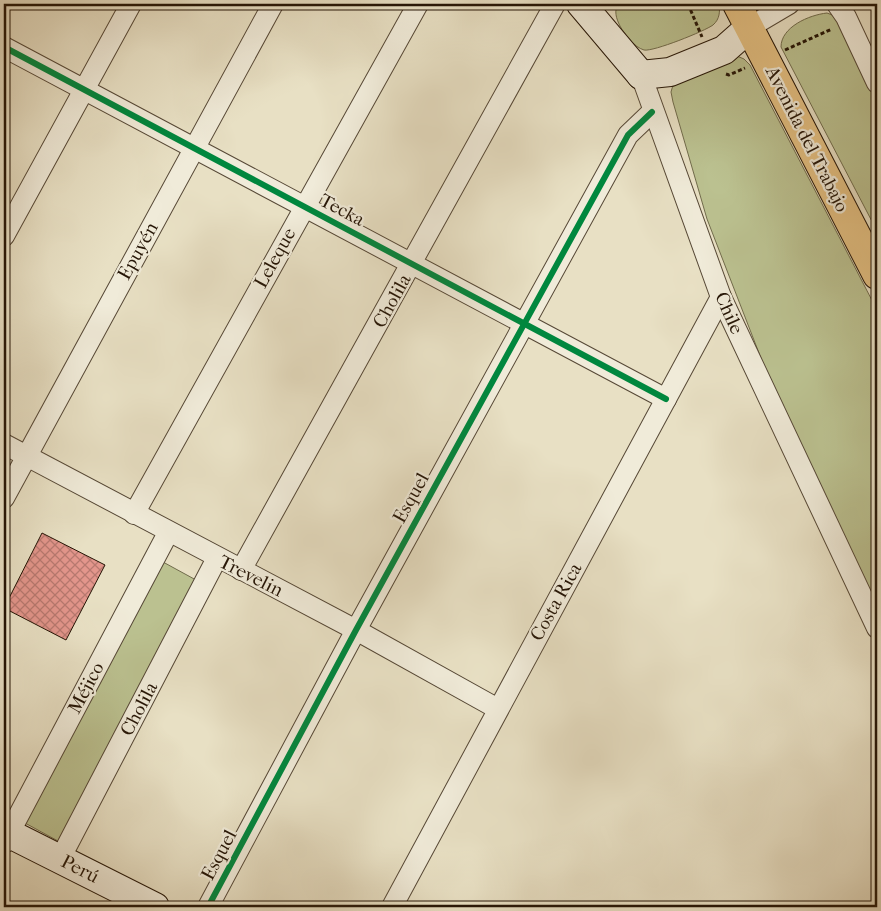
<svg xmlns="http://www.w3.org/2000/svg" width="881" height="911" viewBox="0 0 881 911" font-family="'IM FELL French Canon',serif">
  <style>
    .green { fill: #bbc190; stroke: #706b4b }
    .building { fill: url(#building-cross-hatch); stroke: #251506 }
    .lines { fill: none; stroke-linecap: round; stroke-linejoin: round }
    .street-casing { stroke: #564836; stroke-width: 22 }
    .secondary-casing { stroke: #251506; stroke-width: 30 }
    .primary-casing { stroke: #251506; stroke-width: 30 }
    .path { stroke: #251506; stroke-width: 3; stroke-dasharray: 4 2.5; stroke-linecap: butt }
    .street { stroke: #f0ebd9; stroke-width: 20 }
    .secondary { stroke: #f0ebd9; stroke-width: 28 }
    .primary { stroke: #e4c082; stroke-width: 28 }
    .cycleway-casing { stroke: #f0ebd9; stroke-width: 9 }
    .cycleway { stroke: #00873e; stroke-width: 6 }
    .labels { text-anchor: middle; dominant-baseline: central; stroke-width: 4.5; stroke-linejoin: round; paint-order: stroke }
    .street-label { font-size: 19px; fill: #251506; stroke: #f0ebd9 }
  </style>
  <defs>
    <pattern id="building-cross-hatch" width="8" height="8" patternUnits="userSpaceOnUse" patternTransform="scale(1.25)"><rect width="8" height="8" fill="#e3968c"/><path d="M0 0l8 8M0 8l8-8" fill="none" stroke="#b87970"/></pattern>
  </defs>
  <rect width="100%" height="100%" fill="#e8e0c4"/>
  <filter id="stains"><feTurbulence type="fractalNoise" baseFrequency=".004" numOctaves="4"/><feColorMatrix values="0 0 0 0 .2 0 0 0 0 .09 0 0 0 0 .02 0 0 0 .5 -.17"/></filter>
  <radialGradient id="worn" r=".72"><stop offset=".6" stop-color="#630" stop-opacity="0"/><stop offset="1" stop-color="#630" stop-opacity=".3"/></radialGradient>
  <!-- green -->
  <g class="green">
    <path d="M 618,4 L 719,4 C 720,11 720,19 713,25 C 705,31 653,52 644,50 C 634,47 625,35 620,26 C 616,18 614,11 618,4 Z"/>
    <path d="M 827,13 L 835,16 L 839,21 L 877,103 L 877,231 L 781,47 C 781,27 809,15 827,13 Z"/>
    <polygon points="737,56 744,59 750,65 877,310 877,610 771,384 707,219 673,102 671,92 673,85"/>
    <polygon points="163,562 196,580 58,841 25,823"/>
  </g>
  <!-- building -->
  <polygon class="building" points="42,533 105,565 66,640 4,608"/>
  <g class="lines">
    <!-- street casing -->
    <g class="street-casing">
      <g id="street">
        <polyline points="837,4 846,17 877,83"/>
        <polyline points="750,27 789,4"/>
        <polyline points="4,47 666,399"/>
        <polyline points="641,75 721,297 877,628"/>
        <polyline points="4,236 131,4"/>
        <polyline points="4,444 356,630 498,709"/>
        <polyline points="4,498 273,4"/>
        <polyline points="134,514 418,4"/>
        <polyline points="241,570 555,4"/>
        <polyline points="4,843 168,533"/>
        <polyline points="60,859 217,558"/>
        <polyline points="208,907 356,630 628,135 652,112"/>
        <polyline points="392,907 721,297"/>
      </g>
    </g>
    <!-- secondary casing -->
    <g class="secondary-casing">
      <g id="secondary">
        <polyline points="581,4 641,75"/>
        <polyline points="641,75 670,72 724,50 750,27"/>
        <polyline points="4,831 155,907"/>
      </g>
    </g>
    <!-- primary casing -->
    <g class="primary-casing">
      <polyline id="primary" points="737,4 877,275"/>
    </g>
    <!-- path -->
    <g class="path">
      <polyline points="688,4 702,37"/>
      <polyline points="785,50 832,29"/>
      <polyline points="726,74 729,75 745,68"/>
    </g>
    <!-- street -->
    <use href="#street" class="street"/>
    <!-- secondary -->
    <use href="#secondary" class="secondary"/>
    <!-- primary -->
    <use href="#primary" class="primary"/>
    <!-- cycleway casing -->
    <g class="cycleway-casing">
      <g id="cycleway">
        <polyline points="4,47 666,399"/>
        <polyline points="208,907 356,630 628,135 652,112"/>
      </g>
    </g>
    <!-- cycleway -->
    <use href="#cycleway" class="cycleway"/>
  </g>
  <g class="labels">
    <!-- street labels -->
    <g class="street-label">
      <text transform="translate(807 139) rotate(63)">Avenida del Trabajo</text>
      <text transform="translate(342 210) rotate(28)">Tecka</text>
      <text transform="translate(138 251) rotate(-61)">Epuyén</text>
      <text transform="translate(275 258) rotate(-61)">Leleque</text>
      <text transform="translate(392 301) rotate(-61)">Cholila</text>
      <text transform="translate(729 313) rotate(66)">Chile</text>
      <text transform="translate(411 498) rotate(-61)">Esquel</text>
      <text transform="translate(251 576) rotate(27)">Trevelin</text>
      <text transform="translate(556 602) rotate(-61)">Costa Rica</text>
      <text transform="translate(86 688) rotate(-62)">Méjico</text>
      <text transform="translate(139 709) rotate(-62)">Cholila</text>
      <text transform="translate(219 855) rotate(-62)">Esquel</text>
      <text transform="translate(80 869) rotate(27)">Perú</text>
    </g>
  </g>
  <!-- margin -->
  <rect width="881" height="911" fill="none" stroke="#e8e0c4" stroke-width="20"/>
  <rect x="5" y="5" width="871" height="901" fill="none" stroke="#251506" stroke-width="2.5"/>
  <rect x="10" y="10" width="861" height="891" fill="none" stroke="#251506"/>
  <rect width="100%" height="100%" filter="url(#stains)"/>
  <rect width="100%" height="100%" fill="url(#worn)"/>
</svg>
